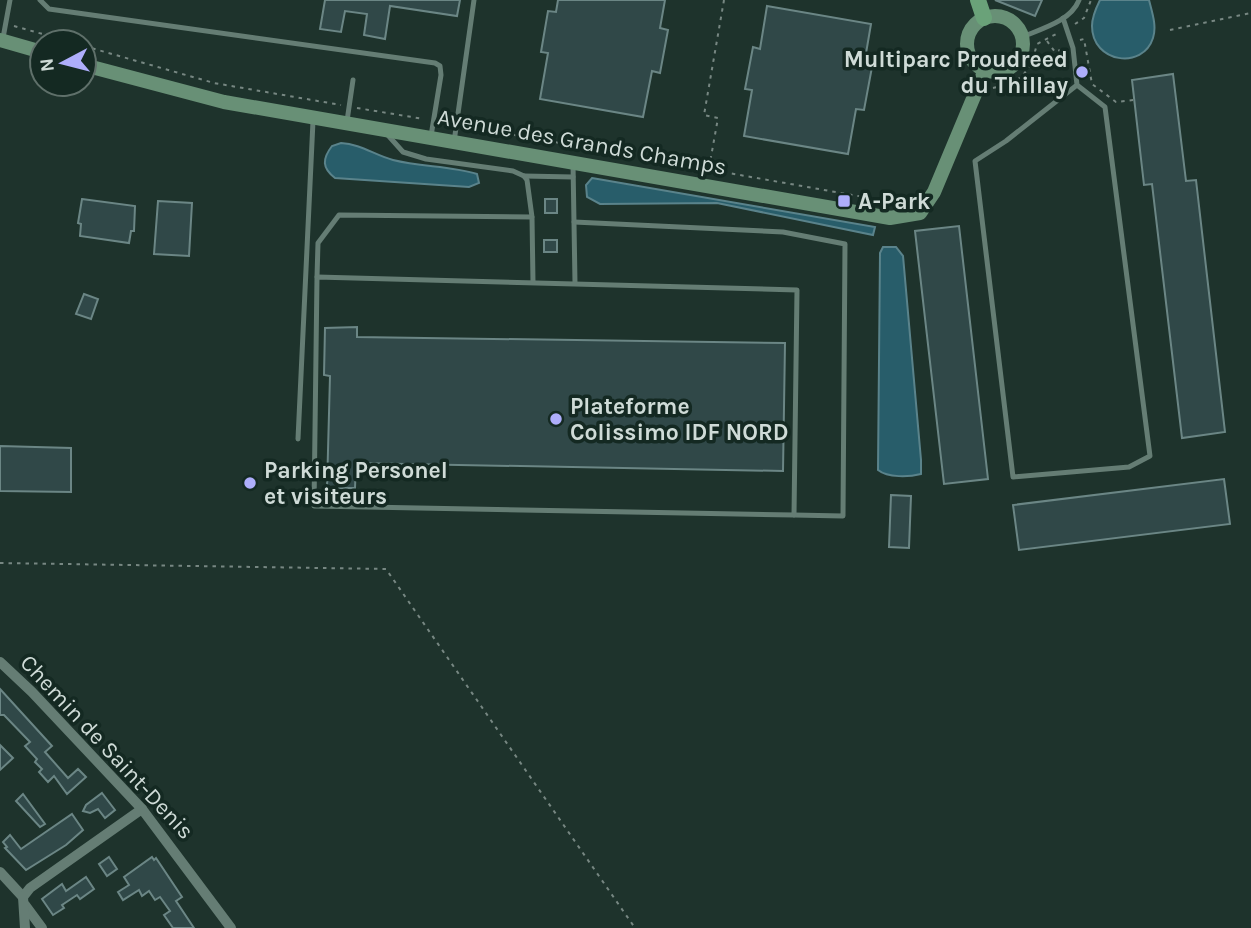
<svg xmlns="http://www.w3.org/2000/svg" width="1251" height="928" viewBox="0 0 1251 928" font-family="Karla,sans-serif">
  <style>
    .water { fill: #285d6a; stroke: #5a838b; stroke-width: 2 }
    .building { fill: #304848; stroke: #6b8685; stroke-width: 2 }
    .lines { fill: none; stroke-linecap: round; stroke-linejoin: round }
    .path { stroke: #778782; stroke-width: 2; stroke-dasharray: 3.5 5; stroke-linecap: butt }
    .service { stroke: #657d74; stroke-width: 5 }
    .minor { stroke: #657d74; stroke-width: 10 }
    .secondary { stroke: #689076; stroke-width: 14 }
    .primary { stroke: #6aa279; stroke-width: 16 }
    .poi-dot { fill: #aeaefb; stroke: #142922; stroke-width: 2.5 }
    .labels { text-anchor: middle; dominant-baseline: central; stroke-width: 7; stroke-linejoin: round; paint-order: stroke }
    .poi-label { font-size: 23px; font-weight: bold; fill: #cfdbd7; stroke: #142922; text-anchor: start }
    .street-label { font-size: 23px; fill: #cfdbd7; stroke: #142922 }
  </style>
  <rect width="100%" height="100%" fill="#1e332c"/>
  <!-- water -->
  <g class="water">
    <path d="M 1100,0 L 1149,0 C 1152,12 1157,26 1153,38 C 1143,70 1092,63 1092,26 C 1092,17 1096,8 1100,0 Z"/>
    <path d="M 341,143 C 361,144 374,155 393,160 C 421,167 450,166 477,174 L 479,183 L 469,187 L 335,178 C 322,168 322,159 332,146 Z"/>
    <polygon points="592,178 875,227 873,235 717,203 600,204 587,197 586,185"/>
    <path d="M 883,247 L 896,247 L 903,256 L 921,460 L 921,474 C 909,477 888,478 878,470 L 880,253 Z"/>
  </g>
  <!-- building -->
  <g class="building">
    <polygon points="325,0 460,0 457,16 390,6 385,39 364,35 367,14 345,11 341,32 320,29"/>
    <polygon points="558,0 665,0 660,28 668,30 660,73 652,71 643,117 540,99 548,53 541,52 548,11 556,12"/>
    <polygon points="995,0 1042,0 1035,16"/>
    <polygon points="767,6 871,24 864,65 872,67 864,110 856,109 848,154 744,136 752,90 745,89 753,47 760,49"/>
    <polygon points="1173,74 1186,181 1196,180 1225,432 1182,438 1152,184 1144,185 1132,80"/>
    <polygon points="82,199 135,206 134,231 131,231 129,243 80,236 81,224 78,223"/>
    <rect x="545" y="199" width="12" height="14"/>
    <polygon points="158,201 192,203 189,256 154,254"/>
    <polygon points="959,226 988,479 944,484 915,231"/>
    <rect x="544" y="240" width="13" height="12"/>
    <polygon points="84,294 98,299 91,319 76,314"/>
    <polygon points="357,327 357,337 785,343 783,471 356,463 355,488 327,488 330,376 324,375 325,328"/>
    <polygon points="0,446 71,448 71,492 0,491"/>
    <polygon points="1224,479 1230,524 1019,550 1013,505"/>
    <polygon points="891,495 911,496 909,548 889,547"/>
    <polygon points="0,689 52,746 45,752 68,778 78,769 86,777 67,794 54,776 48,782 39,772 42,769 35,762 37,759 25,746 30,742 4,715 0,715"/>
    <polygon points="0,745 13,758 0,770"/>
    <polygon points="102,793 115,810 105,818 98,809 90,813 83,811 86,805"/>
    <polygon points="23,794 45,824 40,827 16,801"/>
    <polygon points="72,814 83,830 66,845 26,870 5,848 7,847 3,842 10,835 21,849"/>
    <polygon points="109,857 117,869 107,876 99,864"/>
    <polygon points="152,857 154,860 156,858 182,897 176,901 194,928 173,928 164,915 170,911 160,897 155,900 149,891 142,896 139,890 123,900 118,892 129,885 124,877"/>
    <polygon points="86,877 94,889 80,899 77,895 62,905 64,908 53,915 42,899 62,884 66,891"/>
  </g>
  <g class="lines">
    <!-- path -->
    <g class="path">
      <polyline points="1075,24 1084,18 1091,0"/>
      <polyline points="14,26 71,42"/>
      <polyline points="1170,30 1251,13"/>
      <polyline points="1080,40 1084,39 1092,84 1116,102 1134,100"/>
      <polyline points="1047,41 1055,52 1063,49"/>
      <polyline points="84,46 214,83 341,105"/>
      <path d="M 993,88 C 1022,83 1030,72 1037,44 L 1058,33"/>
      <polyline points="357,108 424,119"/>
      <polyline points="464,126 875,199 890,203 891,205"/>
      <polyline points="709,168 718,118 704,115 724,0"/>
      <polyline points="0,563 386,569 635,928"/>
    </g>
    <!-- service -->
    <g class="service">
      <polyline points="40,0 49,9 435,63 440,66 441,75 431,136"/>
      <polyline points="1063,18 1073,48 1077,85 1105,107 1150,456 1129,467 1013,477 975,161 1006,141 1077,85"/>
      <path d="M 1022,37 C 1041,29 1071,21 1079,0"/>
      <polyline points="3,38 10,0"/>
      <polyline points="347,121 353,80"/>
      <polyline points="386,133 403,152 426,159 513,171 524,176 527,180 532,217 533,282"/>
      <polyline points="454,142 474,0"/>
      <polyline points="573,163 575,283"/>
      <polyline points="524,176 573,177"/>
      <polyline points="574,222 783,232 845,244 843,516 794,515"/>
      <polygon points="317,277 797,290 794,515 314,506"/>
      <polyline points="317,277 318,243 339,215 532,217"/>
      <polyline points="298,439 313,121"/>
    </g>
    <!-- minor -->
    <g class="minor">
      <polyline points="0,662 32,692 142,809 231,928"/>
      <polyline points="0,872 23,897"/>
      <polyline points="25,905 42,928"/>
      <polyline points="25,928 23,897 30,888 142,809"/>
    </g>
    <!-- secondary -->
    <g class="secondary">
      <circle cx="995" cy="44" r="28"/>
      <polyline points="0,40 42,52"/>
      <polyline points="84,65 224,102 890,218 920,213 934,192 985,70"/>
    </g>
    <!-- primary -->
    <polyline class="primary" points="978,0 984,18"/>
  </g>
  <!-- markers -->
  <g class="poi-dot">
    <circle cx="1082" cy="72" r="7"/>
    <rect x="837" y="194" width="14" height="14" rx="3.5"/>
    <circle cx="556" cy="419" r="7"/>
    <circle cx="250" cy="483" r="7"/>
  </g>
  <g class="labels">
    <!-- poi labels -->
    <g class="poi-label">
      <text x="1068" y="59" text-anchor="end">Multiparc Proudreed<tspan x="1068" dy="26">du Thillay</tspan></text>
      <text x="858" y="201">A-Park</text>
      <text x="570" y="406">Plateforme<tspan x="570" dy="26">Colissimo IDF NORD</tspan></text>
      <text x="264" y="470">Parking Personel<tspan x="264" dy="26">et visiteurs</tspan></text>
    </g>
    <!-- street labels -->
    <g class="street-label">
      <text transform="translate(582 142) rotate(10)">Avenue des Grands Champs</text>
      <text transform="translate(107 747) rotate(47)">Chemin de Saint-Denis</text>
    </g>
  </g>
  <!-- north arrow -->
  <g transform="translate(63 63) rotate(263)"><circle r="33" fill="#142922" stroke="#5f706a" stroke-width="2"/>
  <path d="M0-5L12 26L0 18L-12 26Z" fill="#aeaefb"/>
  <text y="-10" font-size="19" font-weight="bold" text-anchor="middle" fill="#cfdbd7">N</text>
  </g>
</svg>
